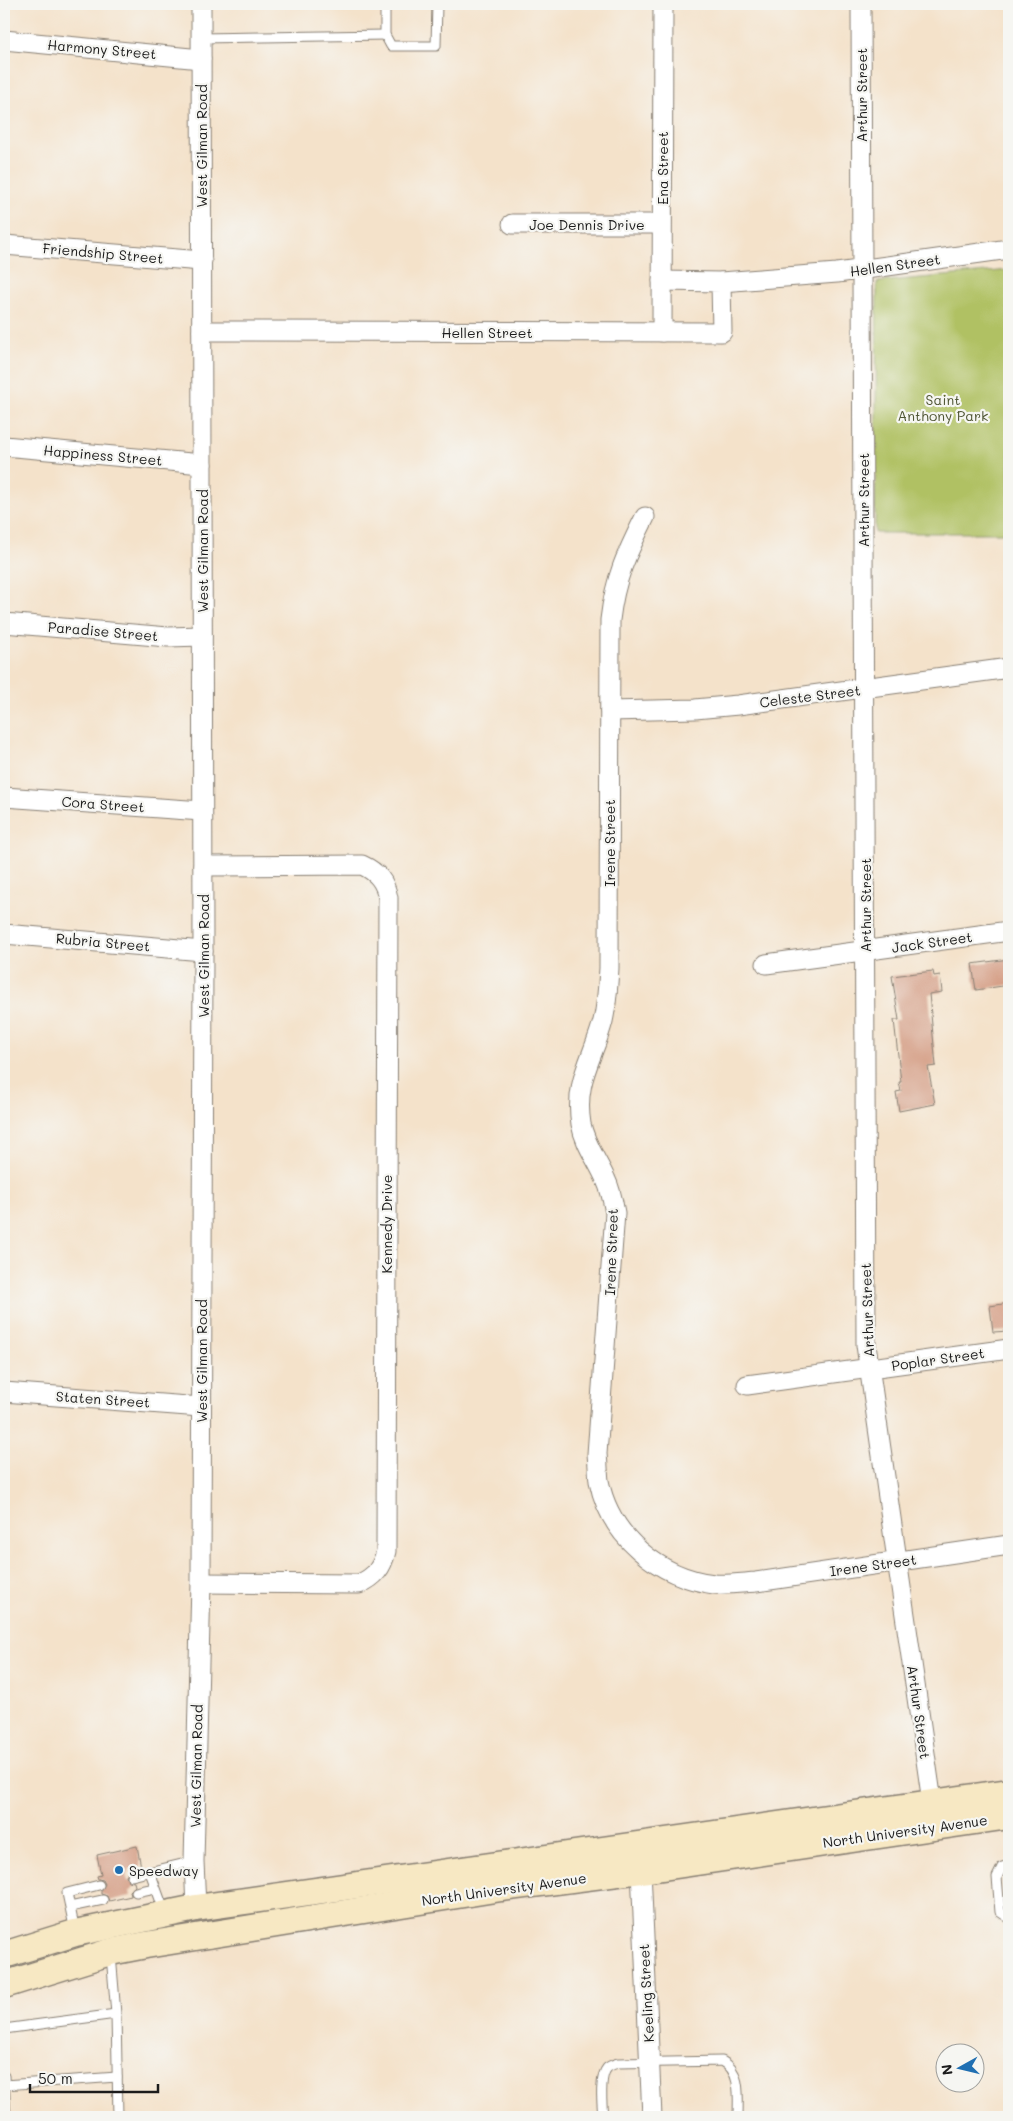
<svg xmlns="http://www.w3.org/2000/svg" width="1013" height="2121" viewBox="0 0 1013 2121" font-family="Mali,sans-serif">
  <style>
    .green { fill: #b0c163; stroke: #666e40 }
    .building { fill: #d59f86 }
    .lines { fill: none; stroke-linecap: round; stroke-linejoin: round }
    .lane-casing { stroke: #887f73; stroke-width: 11 }
    .street-casing { stroke: #887f73; stroke-width: 21 }
    .secondary-casing { stroke: #887f73; stroke-width: 29 }
    .lane { stroke: #fff; stroke-width: 9 }
    .street { stroke: #fff; stroke-width: 19 }
    .secondary { stroke: #f7e8c3; stroke-width: 26 }
    .poi-dot { fill: #1f6fb2; stroke: #f6f6f2; stroke-width: 2 }
    .labels { text-anchor: middle; dominant-baseline: central; stroke-width: 4.5; stroke-linejoin: round; paint-order: stroke }
    .street-label { font-size: 14px; fill: #1c1c1c; stroke: #f6f6f2 }
    .park-label { font-size: 14px; fill: #505635; stroke: #f6f6f2 }
    .poi-label { font-size: 14px; fill: #1c1c1c; stroke: #f6f6f2; text-anchor: start }
  </style>
  <rect width="100%" height="100%" fill="#f6f6f2"/>
  <filter id="ink" filterUnits="userSpaceOnUse"><feTurbulence type="fractalNoise" baseFrequency=".02" numOctaves="2"/><feDisplacementMap in="SourceGraphic" scale="10" xChannelSelector="R" yChannelSelector="G"/><feConvolveMatrix kernelMatrix="1 2 1 2 8 2 1 2 1" color-interpolation-filters="sRGB"/></filter>
  <filter id="wash" filterUnits="userSpaceOnUse"><feTurbulence type="fractalNoise" baseFrequency=".0096" numOctaves="4" result="noise"/><feDisplacementMap in="SourceGraphic" scale="20" xChannelSelector="R" yChannelSelector="G"/><feGaussianBlur stdDeviation="1.12" result="paint"/><feColorMatrix in="noise" values="0 0 0 0 0 0 0 0 0 0 0 0 0 0 0 0 0 1.4 0 .05"/><feComposite in="paint" operator="in"/></filter>
  <g filter="url(#wash)">
    <rect width="100%" height="100%" fill="#f4e2ca"/>
    <!-- green -->
    <polygon class="green" points="1009,270 1009,533 875,533 877,282"/>
    <g id="blocks">
      <!-- building -->
      <g class="building">
        <polygon points="1009,959 1009,985 976,990 972,964"/>
        <polygon points="933,971 934,976 940,975 942,992 929,994 936,1066 928,1067 935,1104 899,1111 896,1092 901,1091 899,1082 901,1082 894,1020 899,1020 892,976"/>
        <polygon points="1009,1303 1009,1331 993,1332 990,1306"/>
        <polygon points="137,1846 141,1867 130,1870 126,1875 128,1881 134,1882 135,1886 130,1891 131,1896 109,1901 107,1896 101,1894 101,1891 105,1884 103,1880 98,1879 97,1876 101,1875 97,1855"/>
      </g>
    </g>
  </g>
  <g filter="url(#ink)">
    <use href="#blocks" fill-opacity="0" stroke="#887f73" stroke-width="1"/>
    <g class="lines">
      <!-- lane casing -->
      <g class="lane-casing">
        <g id="lane">
          <polyline points="385,4 385,35 391,46 436,46 437,4"/>
          <polyline points="201,38 385,35"/>
          <polyline points="1009,1865 1002,1867 997,1877 1000,1912 1009,1918"/>
          <polyline points="150,1872 165,1913"/>
          <polyline points="132,1876 194,1861"/>
          <polyline points="136,1892 155,1888"/>
          <polyline points="70,1907 103,1900"/>
          <polyline points="75,1931 67,1893 99,1885"/>
          <polyline points="111,1955 116,2014 118,2117"/>
          <polyline points="4,2029 116,2014"/>
          <polyline points="4,2076 6,2117"/>
          <polyline points="4,2085 117,2077"/>
          <path d="M 603,2117 C 602,2105 599,2077 607,2068 C 610,2065 615,2064 618,2063 L 722,2061 C 742,2071 738,2098 738,2117"/>
        </g>
      </g>
      <!-- street casing -->
      <g class="street-casing">
        <g id="street">
          <polyline points="861,4 866,1345 932,1802"/>
          <polyline points="4,40 201,59"/>
          <polyline points="512,224 661,224"/>
          <polyline points="4,245 202,261"/>
          <polyline points="721,282 837,273 1009,249"/>
          <polyline points="202,331 722,332 721,282 662,281"/>
          <polyline points="662,332 663,4"/>
          <polyline points="4,446 202,464"/>
          <path d="M 645,517 C 626,555 615,578 610,620 L 609,968 C 608,986 607,1004 603,1021 C 593,1059 574,1081 581,1124 C 585,1145 598,1161 606,1180 C 611,1190 613,1202 615,1213 L 597,1454 C 598,1463 598,1472 599,1481 C 610,1536 658,1577 714,1584 C 727,1585 742,1583 756,1582 L 1009,1545"/>
          <polyline points="4,623 168,637 202,636"/>
          <polyline points="610,711 695,709 738,705 1009,668"/>
          <polyline points="4,797 202,811"/>
          <polyline points="4,934 203,951"/>
          <polyline points="766,964 1009,931"/>
          <polyline points="747,1385 1009,1349"/>
          <polyline points="4,1392 201,1407"/>
          <path d="M 201,1583 L 359,1584 C 375,1577 382,1568 386,1551 L 388,898 C 385,881 377,872 362,865 L 203,866"/>
          <polyline points="641,1870 652,2117"/>
          <polyline points="196,1908 194,1861 201,1583 203,951 201,4"/>
        </g>
      </g>
      <!-- secondary casing -->
      <g class="secondary-casing">
        <g id="secondary">
          <polyline points="4,1955 75,1933 196,1908 1009,1792"/>
          <polyline points="4,1985 110,1952 146,1945 501,1888 641,1870 1009,1816"/>
        </g>
      </g>
      <!-- lane -->
      <use href="#lane" class="lane"/>
      <!-- street -->
      <use href="#street" class="street"/>
      <!-- secondary -->
      <use href="#secondary" class="secondary"/>
    </g>
  </g>
  <!-- markers -->
  <circle class="poi-dot" cx="119" cy="1870" r="5"/>
  <g class="labels">
    <!-- street labels -->
    <g class="street-label">
      <text transform="translate(102 49) rotate(5)">Harmony Street</text>
      <text transform="translate(861 95) rotate(-90)">Arthur Street</text>
      <text transform="translate(201 146) rotate(-90)">West Gilman Road</text>
      <text transform="translate(662 168) rotate(-90)">Ena Street</text>
      <text x="587" y="224">Joe Dennis Drive</text>
      <text transform="translate(103 253) rotate(5)">Friendship Street</text>
      <text transform="translate(895 265) rotate(-8)">Hellen Street</text>
      <text x="487" y="332">Hellen Street</text>
      <text transform="translate(103 455) rotate(5)">Happiness Street</text>
      <text transform="translate(863 500) rotate(-90)">Arthur Street</text>
      <text transform="translate(202 551) rotate(-90)">West Gilman Road</text>
      <text transform="translate(103 631) rotate(5)">Paradise Street</text>
      <text transform="translate(810 696) rotate(-7)">Celeste Street</text>
      <text transform="translate(103 804) rotate(4)">Cora Street</text>
      <text transform="translate(609 843) rotate(-90)">Irene Street</text>
      <text transform="translate(865 905) rotate(-90)">Arthur Street</text>
      <text transform="translate(103 942) rotate(5)">Rubria Street</text>
      <text transform="translate(932 942) rotate(-8)">Jack Street</text>
      <text transform="translate(203 956) rotate(-90)">West Gilman Road</text>
      <text transform="translate(386 1224) rotate(-90)">Kennedy Drive</text>
      <text transform="translate(611 1252) rotate(-88)">Irene Street</text>
      <text transform="translate(867 1310) rotate(-92)">Arthur Street</text>
      <text transform="translate(938 1359) rotate(-8)">Poplar Street</text>
      <text transform="translate(201 1361) rotate(-90)">West Gilman Road</text>
      <text transform="translate(103 1399) rotate(4)">Staten Street</text>
      <text transform="translate(873 1565) rotate(-8)">Irene Street</text>
      <text transform="translate(919 1712) rotate(82)">Arthur Street</text>
      <text transform="translate(196 1766) rotate(-89)">West Gilman Road</text>
      <text transform="translate(905 1831) rotate(-8)">North University Avenue</text>
      <text transform="translate(504 1889) rotate(-8)">North University Avenue</text>
      <text transform="translate(646 1993) rotate(-93)">Keeling Street</text>
    </g>
    <!-- park labels -->
    <g class="park-label">
      <text x="943" y="399">Saint<tspan x="943" dy="16">Anthony Park</tspan></text>
    </g>
    <!-- poi labels -->
    <g class="poi-label">
      <text x="129" y="1870">Speedway</text>
    </g>
  </g>
  <!-- margin -->
  <rect width="1013" height="2121" fill="none" stroke="#f6f6f2" stroke-width="20"/>
  <!-- north arrow -->
  <g transform="translate(960 2068) rotate(262)"><circle r="24" fill="#f6f6f2" stroke="#9f9f9c"/>
  <path d="M0-4L9 19L0 12L-9 19Z" fill="#1f6fb2"/>
  <text y="-8" font-size="14" font-weight="bold" text-anchor="middle" fill="#1c1c1c">N</text>
  </g>
  <!-- scale -->
  <path d="M30 2084v8h128v-8" fill="none" stroke="#1c1c1c" stroke-width="2.5"/>
  <text x="38" y="2084" font-size="15" fill="#1c1c1c" stroke="#f6f6f2" stroke-width="4" paint-order="stroke">50 m</text>
</svg>
